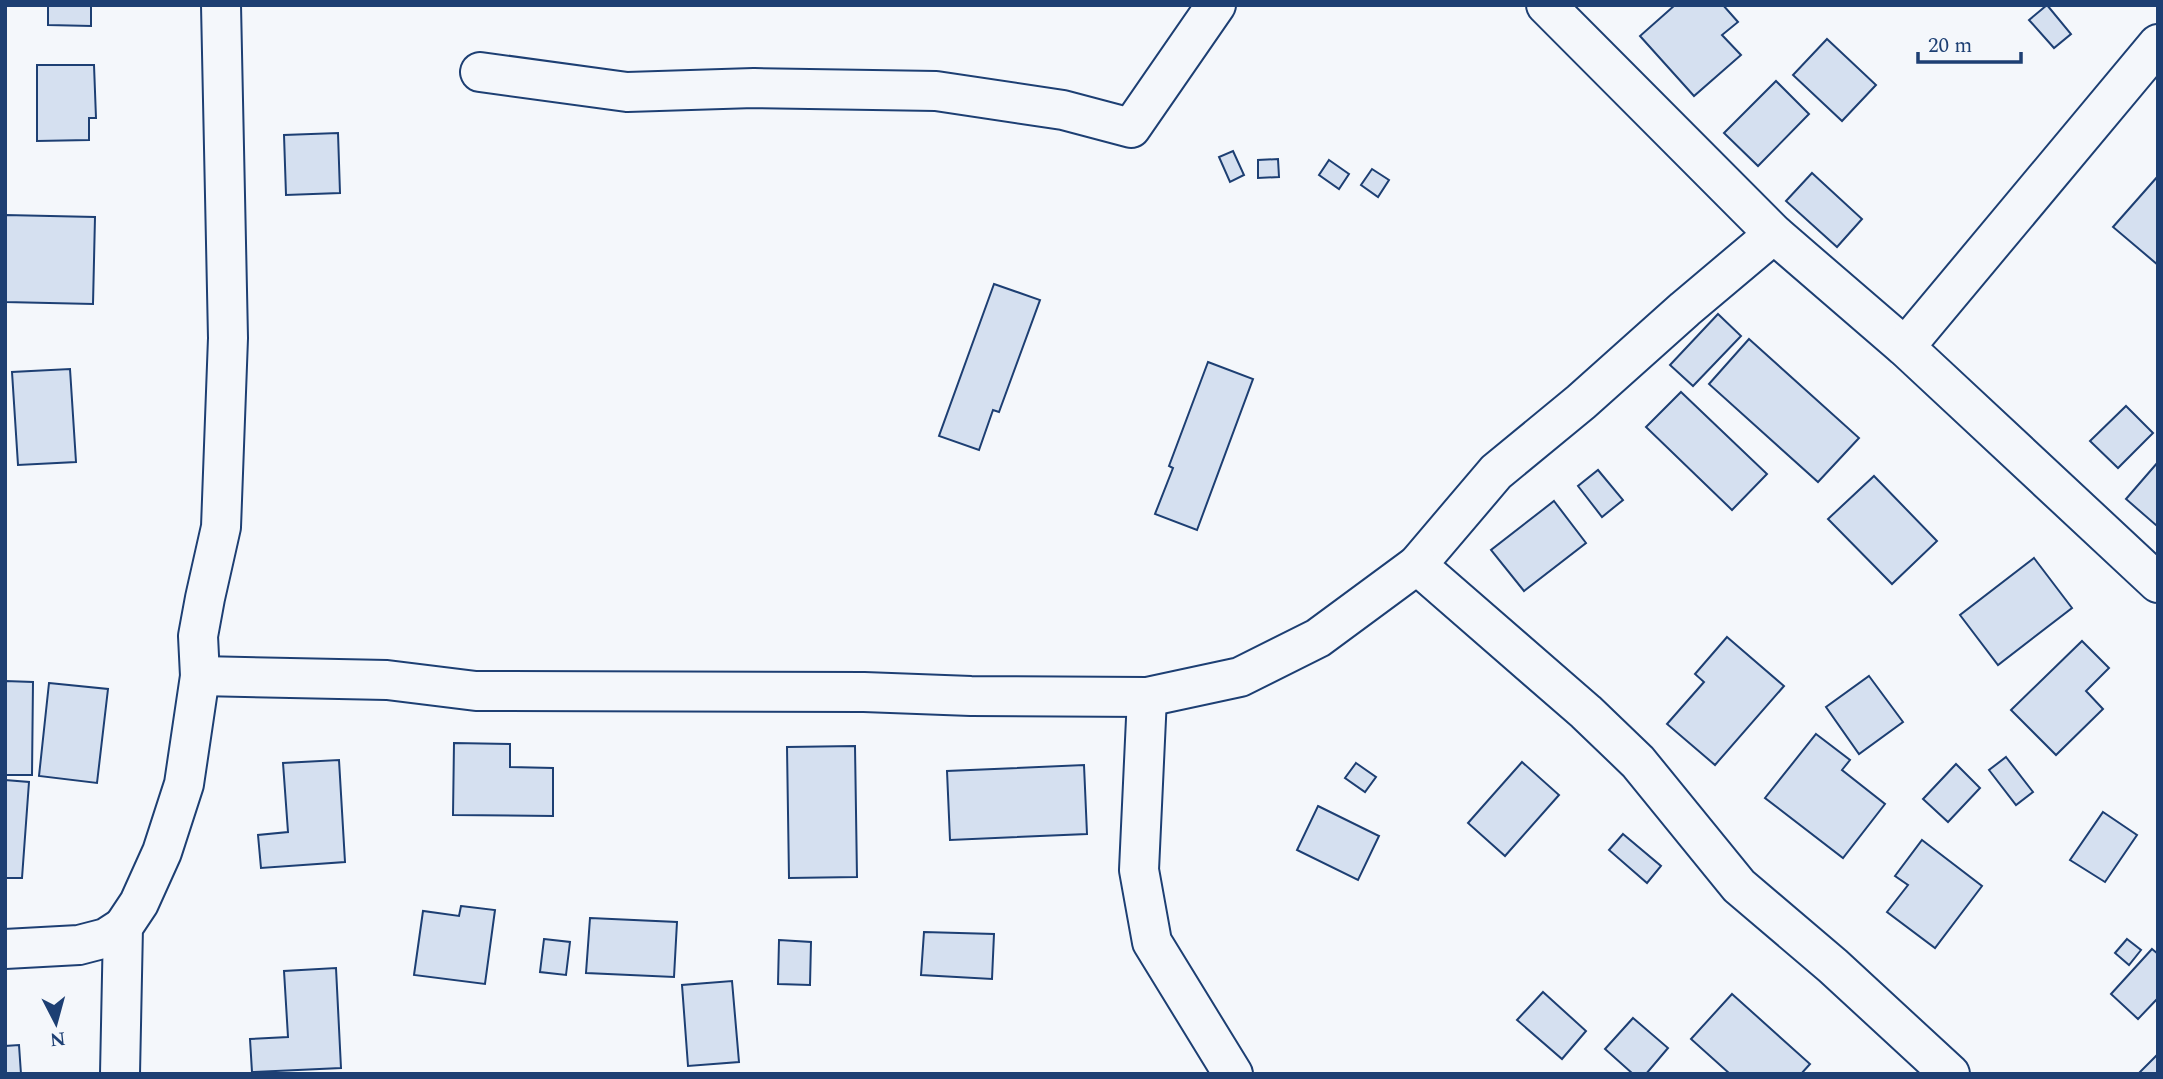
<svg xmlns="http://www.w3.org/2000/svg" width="2163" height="1079" viewBox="0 0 2163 1079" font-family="Spectral,serif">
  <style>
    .building { fill: #d5e0f0; stroke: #1d3f73; stroke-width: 2 }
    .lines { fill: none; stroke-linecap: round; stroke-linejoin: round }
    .minor-casing { stroke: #1d3f73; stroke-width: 42 }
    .minor { stroke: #f4f7fb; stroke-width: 38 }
  </style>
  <rect width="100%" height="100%" fill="#f4f7fb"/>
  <!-- building -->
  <g class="building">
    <polygon points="48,5 91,5 91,26 48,25"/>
    <polygon points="1675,5 1723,5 1738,22 1722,35 1741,55 1694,96 1640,36"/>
    <polygon points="2047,5 2071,34 2054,48 2029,20"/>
    <polygon points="1827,39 1876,85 1842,121 1793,75"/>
    <polygon points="37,65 94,65 96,118 89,118 89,140 37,141"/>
    <polygon points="1776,81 1809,114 1758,166 1724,133"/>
    <polygon points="338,133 340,193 286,195 284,135"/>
    <polygon points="1233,151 1244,175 1230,182 1219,157"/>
    <polygon points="1278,159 1279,177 1258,178 1258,160"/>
    <polygon points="1329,160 1349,174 1339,189 1319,175"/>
    <polygon points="1372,169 1389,180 1378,197 1361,185"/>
    <polygon points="1812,173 1862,219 1837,247 1786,201"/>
    <polygon points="2158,176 2158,265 2113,227"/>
    <polygon points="5,215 95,217 93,304 5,302"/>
    <polygon points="994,284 1040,300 999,412 993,410 979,450 939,436"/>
    <polygon points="1718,314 1741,336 1693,386 1670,365"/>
    <polygon points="1749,339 1859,438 1818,482 1709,384"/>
    <polygon points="1208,362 1253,379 1197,530 1155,514 1173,468 1169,466"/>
    <polygon points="70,369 76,462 18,465 12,372"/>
    <polygon points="1681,392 1767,474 1732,510 1646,427"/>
    <polygon points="2126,406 2153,433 2118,468 2090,441"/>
    <polygon points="2158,462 2158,525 2157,526 2126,499"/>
    <polygon points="1598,470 1623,500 1602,517 1578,486"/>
    <polygon points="1874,476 1937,541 1892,584 1828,519"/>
    <polygon points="1554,501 1586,543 1524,591 1491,550"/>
    <polygon points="2034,558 2072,608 1998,665 1960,615"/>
    <polygon points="1727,637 1784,686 1715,765 1667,724 1704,682 1695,674"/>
    <polygon points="2082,641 2109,668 2086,691 2103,709 2056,755 2011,710"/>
    <polygon points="1869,676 1903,722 1859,754 1826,707"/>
    <polygon points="5,681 33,682 32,775 5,775"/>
    <polygon points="49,683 108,689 97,783 39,776"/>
    <polygon points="1816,734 1850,760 1842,770 1885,804 1843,858 1765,798"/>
    <polygon points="454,743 510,744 510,767 553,768 553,816 453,815"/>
    <polygon points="855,746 857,877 789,878 787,747"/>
    <polygon points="2006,757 2033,792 2016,805 1989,770"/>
    <polygon points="339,760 345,862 261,868 258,835 288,832 283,763"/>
    <polygon points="1522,762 1559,795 1505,856 1468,823"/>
    <polygon points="1356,763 1376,777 1365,792 1345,778"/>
    <polygon points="1956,764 1980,788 1948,822 1923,799"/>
    <polygon points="1084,765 1087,834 950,840 947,771"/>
    <polygon points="5,780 29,782 22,878 5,878"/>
    <polygon points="1318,806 1379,836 1358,880 1297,850"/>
    <polygon points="2103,812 2137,835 2105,882 2070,860"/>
    <polygon points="1623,834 1661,866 1647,883 1609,850"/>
    <polygon points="1922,840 1982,886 1935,948 1887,912 1908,885 1895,876"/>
    <polygon points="461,906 495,910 485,984 414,975 423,911 459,916"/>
    <polygon points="590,918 677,922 674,977 586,973"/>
    <polygon points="924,932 994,934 992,979 921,975"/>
    <polygon points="544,939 570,942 566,975 540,972"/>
    <polygon points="2127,939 2141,950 2129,965 2115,953"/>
    <polygon points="779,940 811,942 810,985 778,984"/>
    <polygon points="2152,949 2158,954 2158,998 2138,1019 2111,994"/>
    <polygon points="336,968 341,1068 252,1072 250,1039 288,1037 284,971"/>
    <polygon points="732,981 739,1062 688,1066 682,985"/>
    <polygon points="1543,992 1586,1031 1562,1059 1517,1020"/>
    <polygon points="1732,994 1810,1064 1801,1074 1730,1074 1691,1039"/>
    <polygon points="1633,1018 1668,1048 1646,1074 1633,1074 1605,1049"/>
    <polygon points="19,1045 21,1074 5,1074 5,1046"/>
    <polygon points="2158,1054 2158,1074 2138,1074"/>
  </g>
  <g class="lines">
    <!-- minor casing -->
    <g class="minor-casing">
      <g id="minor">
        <polyline points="1546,5 1774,234 1905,347 2158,583"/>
        <polyline points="480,72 627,92 754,88 936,91 1063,110 1131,128 1216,5"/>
        <polyline points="1774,234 1685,309 1581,402 1496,472 1417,565 1586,712 1638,762 1739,886 1833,966 1950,1074"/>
        <polyline points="1905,347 2158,44"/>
        <polyline points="200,676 387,680 476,691 864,692 971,696 1147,697 1240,677 1318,638 1417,565"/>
        <polyline points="1147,697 1139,870 1152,942 1233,1074"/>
        <polyline points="5,949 79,945 106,938 123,927"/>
        <polyline points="120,1074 123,927 139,903 162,852 184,784 200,676 198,636 205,598 221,527 228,338 221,5"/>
      </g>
    </g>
    <!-- minor -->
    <use href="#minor" class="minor"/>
  </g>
  <!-- border -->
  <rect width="2163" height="1079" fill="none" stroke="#1d3f73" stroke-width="14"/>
  <!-- north arrow -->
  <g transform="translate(56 1023) rotate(174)" stroke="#f4f7fb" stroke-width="5" paint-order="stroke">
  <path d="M0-5L12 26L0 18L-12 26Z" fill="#1d3f73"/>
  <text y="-10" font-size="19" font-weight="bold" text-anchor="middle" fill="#1d3f73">N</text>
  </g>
  <!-- scale -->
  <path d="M1918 52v10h103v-10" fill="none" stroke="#1d3f73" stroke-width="3.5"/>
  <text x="1928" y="52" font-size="21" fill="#1d3f73" stroke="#f4f7fb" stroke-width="5" paint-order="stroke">20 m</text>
</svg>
